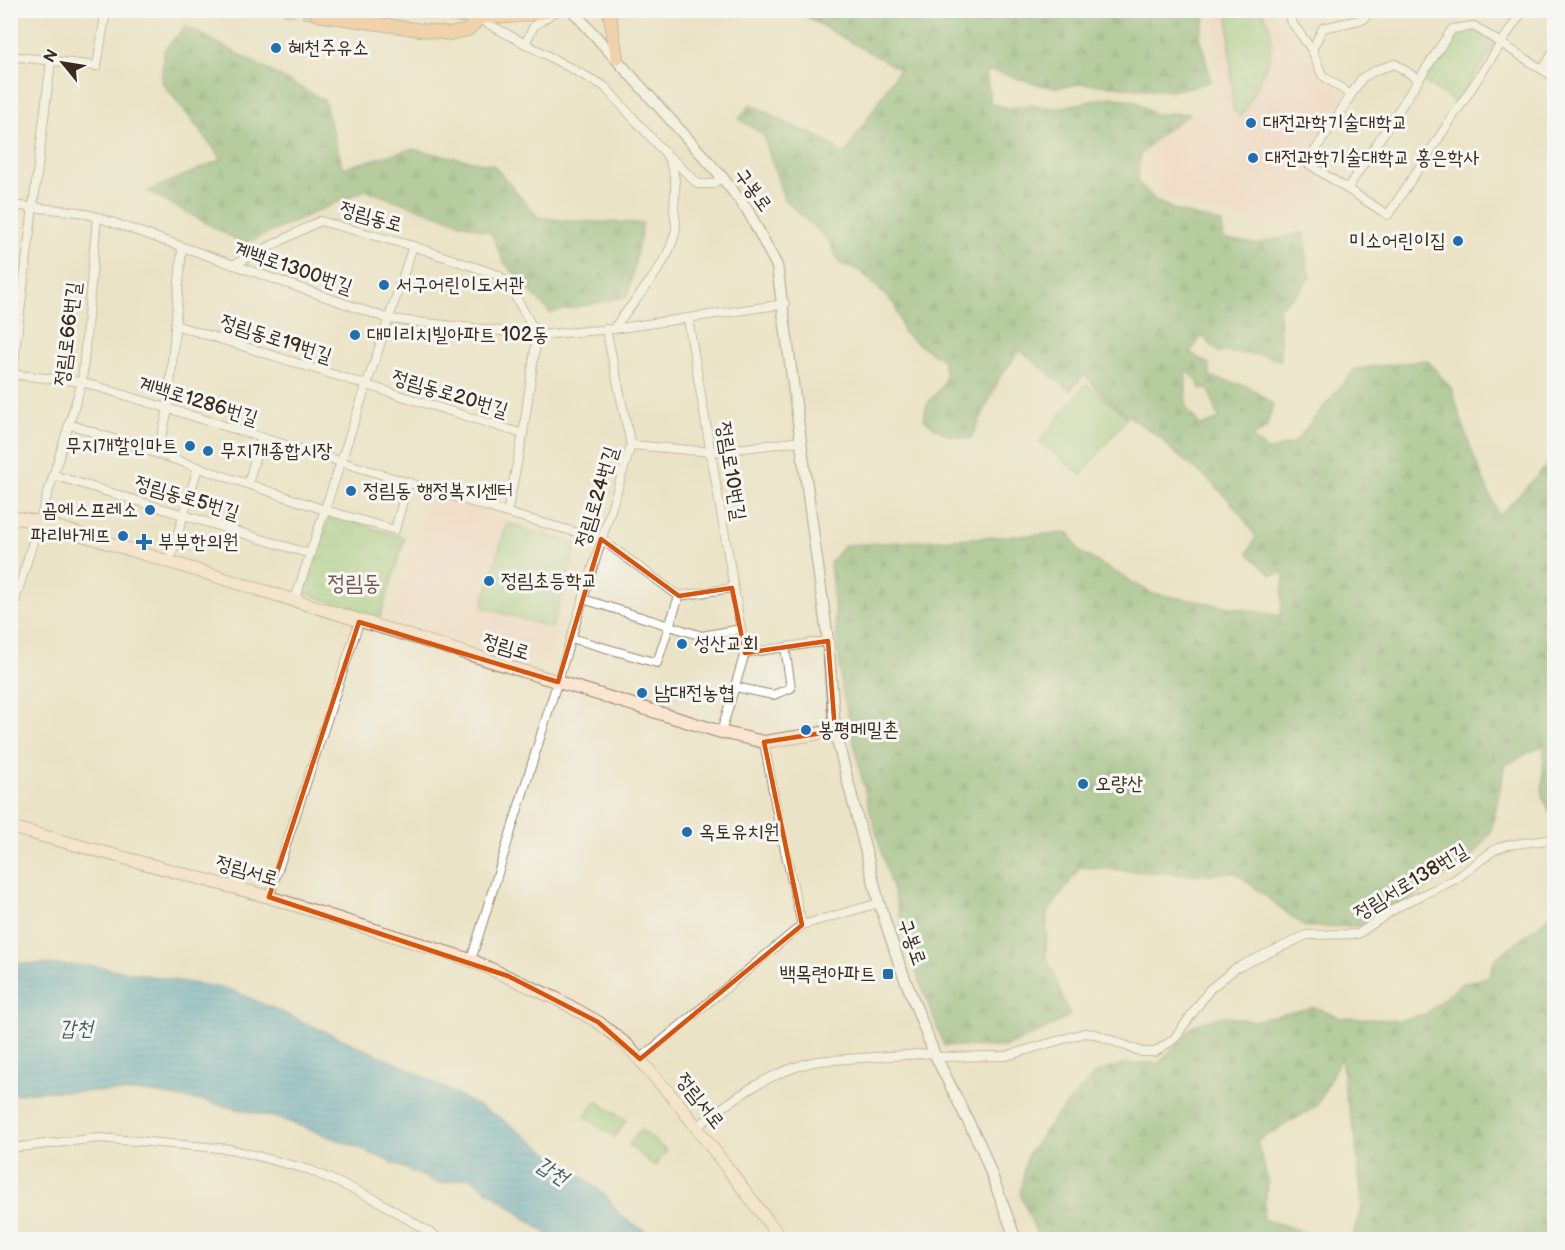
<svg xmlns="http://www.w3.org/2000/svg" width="1565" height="1250" viewBox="0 0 1565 1250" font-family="'Balsamiq Sans','Poor Story',sans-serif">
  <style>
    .built { fill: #f7d1c8 }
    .grass { fill: url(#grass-tufts); stroke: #667a4e; stroke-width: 1.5 }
    .forest { fill: url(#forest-firs); stroke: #586c46; stroke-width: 1.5; fill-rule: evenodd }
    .park { fill: url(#park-crowns); stroke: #667a4e; stroke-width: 1.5 }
    .garden { fill: #90cb7f; stroke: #667a4e; stroke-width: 1.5 }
    .water { fill: url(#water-rules); stroke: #426872; stroke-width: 1.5 }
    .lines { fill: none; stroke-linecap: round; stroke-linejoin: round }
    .primary-tunnel { stroke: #c8bea4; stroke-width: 12; stroke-dasharray: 12 6; stroke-linecap: butt }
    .minor-casing { stroke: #938672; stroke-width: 10 }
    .tertiary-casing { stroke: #938672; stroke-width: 13 }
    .secondary-casing { stroke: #938672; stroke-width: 14 }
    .primary-casing { stroke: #938672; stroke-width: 14 }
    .minor { stroke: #fff; stroke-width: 8 }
    .tertiary { stroke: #fff; stroke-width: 10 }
    .secondary { stroke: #fce5d0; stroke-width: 12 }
    .primary { stroke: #f8bd89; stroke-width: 12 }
    .marked { fill: none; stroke: #d7540e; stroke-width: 4.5; stroke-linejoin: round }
    .poi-dot { fill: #1f6fb2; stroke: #f6f6f2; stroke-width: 2 }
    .labels { text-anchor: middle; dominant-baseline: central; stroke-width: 6; stroke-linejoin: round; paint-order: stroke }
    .poi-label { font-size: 20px; fill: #3b2a1e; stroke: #f6f6f2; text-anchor: start }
    .street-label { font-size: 20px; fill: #3b2a1e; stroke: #f6f6f2 }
    .water-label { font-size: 21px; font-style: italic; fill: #415b62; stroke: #f6f6f2 }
    .quarter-label { font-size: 22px; fill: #74574d; stroke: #f6f6f2 }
  </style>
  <defs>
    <pattern id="grass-tufts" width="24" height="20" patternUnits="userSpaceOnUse" patternTransform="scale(1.5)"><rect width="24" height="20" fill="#90cb7f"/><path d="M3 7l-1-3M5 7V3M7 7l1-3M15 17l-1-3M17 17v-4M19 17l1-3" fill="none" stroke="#7dae6d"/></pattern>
    <pattern id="forest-firs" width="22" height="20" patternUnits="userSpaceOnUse" patternTransform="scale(1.5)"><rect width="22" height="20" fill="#74af6e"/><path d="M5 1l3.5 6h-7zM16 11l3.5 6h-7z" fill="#608f5a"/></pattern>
    <pattern id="park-crowns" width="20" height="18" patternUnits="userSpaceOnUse" patternTransform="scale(1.5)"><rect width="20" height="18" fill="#90cb7f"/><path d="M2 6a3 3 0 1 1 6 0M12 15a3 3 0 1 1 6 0" fill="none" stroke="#7dae6d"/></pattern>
    <pattern id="water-rules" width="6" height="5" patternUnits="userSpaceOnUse" patternTransform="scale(1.5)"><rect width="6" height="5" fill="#49a5c7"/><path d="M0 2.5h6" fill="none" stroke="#3e87a1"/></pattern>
  </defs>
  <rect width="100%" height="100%" fill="#f6f6f2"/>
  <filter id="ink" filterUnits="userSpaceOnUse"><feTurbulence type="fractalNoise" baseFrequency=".0167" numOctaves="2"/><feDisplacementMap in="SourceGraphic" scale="12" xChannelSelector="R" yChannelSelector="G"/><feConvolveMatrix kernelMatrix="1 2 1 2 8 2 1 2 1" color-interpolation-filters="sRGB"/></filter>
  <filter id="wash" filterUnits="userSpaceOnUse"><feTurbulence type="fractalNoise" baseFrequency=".008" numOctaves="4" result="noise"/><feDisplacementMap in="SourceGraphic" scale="24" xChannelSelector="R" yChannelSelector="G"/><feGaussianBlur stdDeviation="1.35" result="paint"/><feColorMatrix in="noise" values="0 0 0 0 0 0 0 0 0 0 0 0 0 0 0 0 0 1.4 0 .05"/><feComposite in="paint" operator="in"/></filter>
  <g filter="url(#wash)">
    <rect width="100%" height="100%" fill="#ebe3c6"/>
    <!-- built -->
    <g class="built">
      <polygon points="1215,11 1268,11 1343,97 1303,160 1330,191 1308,220 1263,226 1159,195 1162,187 1138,170 1162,133 1190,113 1220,109"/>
      <polygon points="429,495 586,543 549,664 392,619"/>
    </g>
    <!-- grass -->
    <path class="grass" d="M 1228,11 L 1261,11 C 1288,44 1258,84 1241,117 L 1233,110 Z"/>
    <!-- forest -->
    <g class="forest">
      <path d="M 796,11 L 1207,11 L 1200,36 L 1211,81 C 1163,99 1133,85 1084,84 C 1074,84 1063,88 1052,87 C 1030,85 1009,72 986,71 L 991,104 L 1009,108 L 1028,105 L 1056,108 L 1111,97 L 1136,101 L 1154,114 L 1190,113 L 1162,133 L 1140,155 L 1137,181 L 1156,201 L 1177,211 L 1222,223 L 1224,239 L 1256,244 L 1305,232 L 1307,267 L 1311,277 L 1296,295 L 1279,307 L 1281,361 L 1264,355 L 1218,352 L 1202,335 L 1190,353 L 1210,365 L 1210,377 L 1250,387 L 1273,405 L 1266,428 L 1252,438 L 1268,451 L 1294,443 L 1355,369 L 1427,360 L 1451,388 L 1473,455 L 1499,516 L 1554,458 L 1554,818 L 1542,797 L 1544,745 L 1505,765 L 1491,831 L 1473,857 L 1369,926 L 1305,927 L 1236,873 L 1190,875 L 1080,867 L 1047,914 L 1046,955 L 1070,1016 L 1040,1032 L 1004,1047 L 944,1046 L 914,966 L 867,800 L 842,691 L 830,563 L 844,545 L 1069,533 L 1080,552 L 1151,593 L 1281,616 L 1284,573 L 1271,575 L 1248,553 L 1256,537 C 1234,501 1212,480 1177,455 C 1170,450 1166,441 1158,436 C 1133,419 1102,399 1085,374 L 1070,391 L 1020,350 L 1000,377 L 971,439 L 947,435 L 924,420 C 925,387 954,397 942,359 L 912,340 L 903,332 L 895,305 L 859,270 L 840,264 L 829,241 L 784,199 L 763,134 L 739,119 L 751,104 L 800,130 L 808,131 L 845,154 L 899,69 ZM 1186,371 L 1197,379 L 1200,389 L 1209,390 L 1219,419 L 1201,426 L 1186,408 Z"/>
      <polygon points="186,26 324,100 343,168 411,149 493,165 538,217 569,221 643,223 628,296 550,313 504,262 491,233 365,190 244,244 148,191 222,159 161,81 164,50"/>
      <path d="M 1554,913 L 1554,1239 L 1039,1239 L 1020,1194 L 1027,1156 L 1055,1117 L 1096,1073 L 1123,1064 L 1159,1063 L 1194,1025 L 1223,1016 L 1253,1021 L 1315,1007 L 1340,1018 L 1400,1020 L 1425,1014 L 1463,983 L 1488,977 L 1495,959 ZM 1341,1057 L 1346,1098 L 1355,1134 L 1362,1205 L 1352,1237 L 1317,1236 L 1263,1219 L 1268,1180 L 1257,1141 L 1317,1106 Z"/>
    </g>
    <!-- park -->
    <g class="park">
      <polygon points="1473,29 1497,43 1456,103 1422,80 1456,32"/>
      <polygon points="330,514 405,538 380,617 304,593"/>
    </g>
    <!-- garden -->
    <g class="garden">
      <polygon points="1086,384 1127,417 1081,475 1040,442"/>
      <polygon points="507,523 577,544 552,628 482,607"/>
      <polygon points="596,1101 626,1120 615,1137 585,1117"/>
      <polygon points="641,1130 667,1151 655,1166 629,1145"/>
    </g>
    <!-- water -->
    <polygon class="water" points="11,963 94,966 232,990 405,1067 500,1118 591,1183 608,1198 620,1216 659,1239 554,1239 469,1177 440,1184 357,1147 281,1119 203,1101 145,1092 43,1091 11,1095"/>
  </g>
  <g filter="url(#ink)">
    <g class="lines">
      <!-- primary-tunnel -->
      <polyline class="primary-tunnel" points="284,10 317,15"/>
      <!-- minor casing -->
      <g class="minor-casing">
        <g id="minor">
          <polyline points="1294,10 1290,20 1312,50"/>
          <path d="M 479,19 L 604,86 L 666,154 C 677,173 676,187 674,207 C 674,214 676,220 676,226 C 674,259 632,303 613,329"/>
          <polyline points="525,44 534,26 554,12"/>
          <polyline points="10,56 97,66 106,10"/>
          <polyline points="1543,69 1554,51"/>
          <polyline points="1418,79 1395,64 1376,70 1362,78 1307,163 1388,215 1523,10"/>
          <polyline points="1351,95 1322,75 1312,50 1323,28 1364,19 1370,10"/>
          <polyline points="671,158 698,184 713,184 722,177"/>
          <polyline points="1347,189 1452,29 1474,26 1554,77"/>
          <polyline points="10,205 79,212 97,217 389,319 537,335 613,329 785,304"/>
          <polyline points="233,265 320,221 413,246 498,275 509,285 537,335 523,434 507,513"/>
          <polyline points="688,319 745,653 721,732"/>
          <polyline points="175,325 523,434"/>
          <polyline points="10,374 82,382 507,513 601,539 679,596 732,588"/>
          <polyline points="10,393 51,61"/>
          <polyline points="69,424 325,510 395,530 408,482"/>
          <polyline points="631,445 712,452 801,441"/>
          <polyline points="157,453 168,410 182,248"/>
          <polyline points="53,475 310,554"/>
          <polyline points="248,484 261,438"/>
          <polyline points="169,563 198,467"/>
          <polyline points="583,599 702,636 741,629"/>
          <polyline points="294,602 413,246"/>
          <polyline points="10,617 82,382 97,217"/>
          <polyline points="571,638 657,663 679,596"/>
          <polyline points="745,653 828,641"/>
          <polyline points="735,687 773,695 791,688 785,647"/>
          <polyline points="764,742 779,824 802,925"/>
          <polyline points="269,897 359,622"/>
          <polyline points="471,960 631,445 606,329"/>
          <polyline points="937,1057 1006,1056 1084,1033 1095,1034 1142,1052 1155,1052 1174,1039 1210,989 1236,968 1307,935 1358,934 1399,906 1456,879 1494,850 1507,845 1554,839"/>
          <polyline points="640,1059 802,925 879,903"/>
          <path d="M 697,1127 C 734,1098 770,1071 817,1061 L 934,1053"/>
          <polyline points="10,1148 100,1138 230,1149 310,1170 375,1199 442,1240"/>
        </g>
      </g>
      <!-- tertiary casing -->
      <g class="tertiary-casing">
        <polyline id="tertiary" points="572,10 722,177 748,211 777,266 828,641 835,731 879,903 900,966 934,1053 982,1149 1016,1240"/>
      </g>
      <!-- secondary casing -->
      <g class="secondary-casing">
        <g id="secondary">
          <polyline points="10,517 40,522 721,732 764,742 835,731"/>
          <polyline points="10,827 269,897 471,960 557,999 598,1022 627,1045 681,1107 782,1240"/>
        </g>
      </g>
      <!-- primary casing -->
      <g class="primary-casing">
        <g id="primary">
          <path d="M 421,10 C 475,19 502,21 556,10"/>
          <polyline points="609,10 617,58"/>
          <polyline points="317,15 449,34 468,30 479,19"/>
        </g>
      </g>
      <!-- minor -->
      <use href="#minor" class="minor"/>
      <!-- tertiary -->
      <use href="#tertiary" class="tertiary"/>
      <!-- secondary -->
      <use href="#secondary" class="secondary"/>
      <!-- primary -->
      <use href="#primary" class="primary"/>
    </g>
  </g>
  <!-- marked area -->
  <path d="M0 0H1565V1250H0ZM 601,539 L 679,596 L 732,588 L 745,653 L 828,641 L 835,731 L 764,742 L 802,925 L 640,1059 L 598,1022 L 508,976 L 269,897 L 359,622 L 558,682 Z" fill="#ebe3c6" fill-opacity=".55" fill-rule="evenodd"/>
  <path class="marked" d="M 601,539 L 679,596 L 732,588 L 745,653 L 828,641 L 835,731 L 764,742 L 802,925 L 640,1059 L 598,1022 L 508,976 L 269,897 L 359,622 L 558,682 Z"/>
  <!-- markers -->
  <g class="poi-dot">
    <circle cx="276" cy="48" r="6"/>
    <circle cx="1251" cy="123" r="6"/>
    <circle cx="1253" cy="158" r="6"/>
    <circle cx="1458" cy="241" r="6"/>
    <circle cx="384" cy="285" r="6"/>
    <circle cx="355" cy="335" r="6"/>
    <circle cx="190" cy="446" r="6"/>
    <circle cx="208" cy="451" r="6"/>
    <circle cx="351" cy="491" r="6"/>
    <circle cx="150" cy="510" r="6"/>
    <circle cx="123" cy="536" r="6"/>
    <path d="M141 533h6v6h6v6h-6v6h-6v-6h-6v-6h6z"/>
    <circle cx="489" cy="581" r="6"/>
    <circle cx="682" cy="644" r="6"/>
    <circle cx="642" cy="693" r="6"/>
    <circle cx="806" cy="730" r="6"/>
    <circle cx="1083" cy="784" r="6"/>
    <circle cx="687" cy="832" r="6"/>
    <rect x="882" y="968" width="12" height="12" rx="3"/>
  </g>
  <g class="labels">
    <!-- poi labels -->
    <g class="poi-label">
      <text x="288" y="48">혜천주유소</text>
      <text x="1263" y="123">대전과학기술대학교</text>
      <text x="1265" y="158">대전과학기술대학교 홍은학사</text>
      <text x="1446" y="241" text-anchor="end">미소어린이집</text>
      <text x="396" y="285">서구어린이도서관</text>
      <text x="367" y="335">대미리치빌아파트 102동</text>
      <text x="178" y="446" text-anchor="end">무지개할인마트</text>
      <text x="220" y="451">무지개종합시장</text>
      <text x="363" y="491">정림동 행정복지센터</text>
      <text x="138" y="510" text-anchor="end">곰에스프레소</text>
      <text x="111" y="536" text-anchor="end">파리바게뜨</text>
      <text x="158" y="542">부부한의원</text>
      <text x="501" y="581">정림초등학교</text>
      <text x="694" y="644">성산교회</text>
      <text x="654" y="693">남대전농협</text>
      <text x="818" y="730">봉평메밀촌</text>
      <text x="1095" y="784">오량산</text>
      <text x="699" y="832">옥토유치원</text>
      <text x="876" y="974" text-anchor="end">백목련아파트</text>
    </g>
    <!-- street labels -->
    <g class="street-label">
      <text transform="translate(753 190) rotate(54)">구봉로</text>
      <text transform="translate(371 217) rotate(16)">정림동로</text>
      <text transform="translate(293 268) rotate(19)">계백로1300번길</text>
      <text transform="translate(68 334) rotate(-83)">정림로66번길</text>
      <text transform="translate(276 339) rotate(18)">정림동로19번길</text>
      <text transform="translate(450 394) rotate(17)">정림동로20번길</text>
      <text transform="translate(198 401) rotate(17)">계백로1286번길</text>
      <text transform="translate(731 471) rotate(81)">정림로10번길</text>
      <text transform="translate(597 497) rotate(-73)">정림로24번길</text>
      <text transform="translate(187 498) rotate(17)">정림동로5번길</text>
      <text transform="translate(506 647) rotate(17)">정림로</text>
      <text transform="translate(247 871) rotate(16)">정림서로</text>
      <text transform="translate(1411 882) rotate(-31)">정림서로138번길</text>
      <text transform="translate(912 942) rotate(71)">구봉로</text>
      <text transform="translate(700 1101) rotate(52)">정림서로</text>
    </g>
    <!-- water labels -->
    <g class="water-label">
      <text x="76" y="1028">갑천</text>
      <text transform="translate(552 1171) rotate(32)">갑천</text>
    </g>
    <!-- quarter labels -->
    <g class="quarter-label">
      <text x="354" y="583">정림동</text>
    </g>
  </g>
  <!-- margin -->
  <rect width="1565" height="1250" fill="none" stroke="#f6f6f2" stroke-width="36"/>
  <!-- north arrow -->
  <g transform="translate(63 63) rotate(300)" stroke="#f6f6f2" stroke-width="4.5" paint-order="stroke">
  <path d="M0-4.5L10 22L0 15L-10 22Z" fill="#3b2a1e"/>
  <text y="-9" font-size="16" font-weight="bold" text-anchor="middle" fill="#3b2a1e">N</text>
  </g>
</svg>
